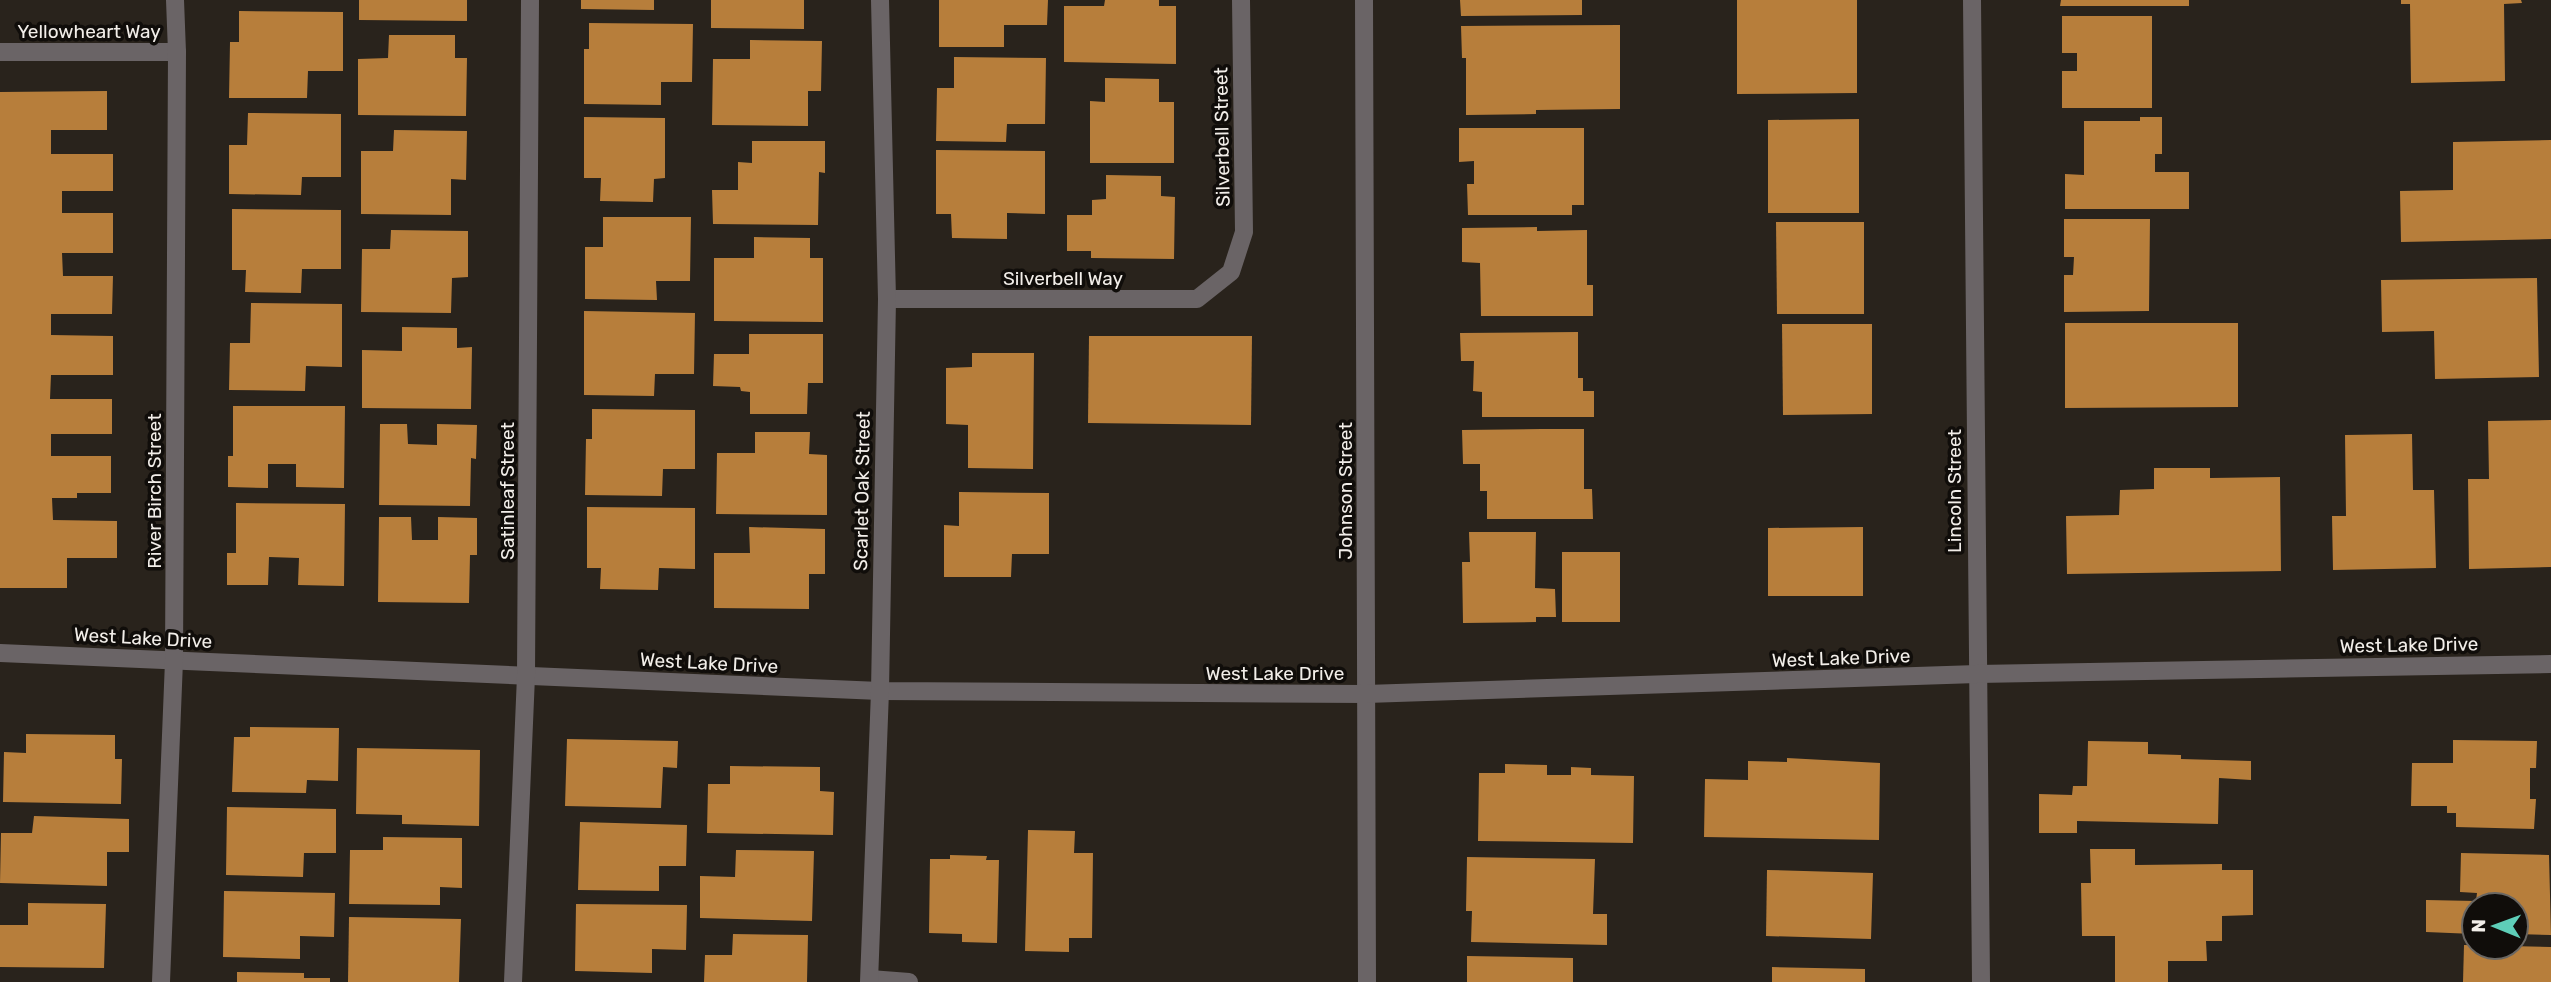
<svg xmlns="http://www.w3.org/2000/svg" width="2551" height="982" viewBox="0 0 2551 982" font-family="Rubik,sans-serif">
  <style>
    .building { fill: #b77e3b }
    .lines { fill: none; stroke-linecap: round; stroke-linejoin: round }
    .street { stroke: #6a6466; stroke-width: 18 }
    .labels { text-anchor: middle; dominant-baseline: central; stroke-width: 7; stroke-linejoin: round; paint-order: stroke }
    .street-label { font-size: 19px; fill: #f2eee9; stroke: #100d0a }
  </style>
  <rect width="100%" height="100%" fill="#29231c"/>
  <!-- building -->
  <g class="building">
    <polygon points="359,0 467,0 467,21 359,20"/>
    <polygon points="581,0 654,0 654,10 581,9"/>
    <polygon points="711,0 804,0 804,29 711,28"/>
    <polygon points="939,0 1048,0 1047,25 1004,25 1004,47 939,47"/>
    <polygon points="1105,0 1159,0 1159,6 1176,6 1176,64 1064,62 1064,6 1104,6"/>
    <polygon points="1460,0 1582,0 1582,15 1461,16"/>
    <polygon points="1737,0 1857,0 1857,93 1737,94"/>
    <polygon points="2061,0 2189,0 2189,6 2060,6"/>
    <polygon points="2401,0 2521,0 2522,3 2504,4 2505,81 2411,83 2410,4 2401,4"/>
    <polygon points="239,11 343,12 343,71 308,71 307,98 229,98 230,42 239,42"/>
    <polygon points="2062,16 2152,16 2152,108 2062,108 2062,71 2077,71 2077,53 2062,53"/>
    <polygon points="589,23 693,24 692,82 661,82 661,105 584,104 584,49 589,49"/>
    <polygon points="1620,25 1620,109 1536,110 1536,114 1466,115 1466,58 1462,58 1461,26"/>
    <polygon points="389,35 455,35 455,58 467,58 466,116 358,115 358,59 388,58"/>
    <polygon points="750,40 822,41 821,91 808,91 808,126 712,125 713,59 750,59"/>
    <polygon points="954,57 1046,58 1045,124 1007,124 1006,142 936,141 937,88 954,88"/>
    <polygon points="1105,78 1159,79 1159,102 1174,102 1174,163 1090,163 1090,101 1105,102"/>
    <polygon points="107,91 107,130 51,130 51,154 113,154 113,191 62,191 62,213 113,213 113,253 62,253 63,276 113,276 112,314 51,314 51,335 113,336 113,375 51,375 50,399 112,399 112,434 51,434 51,456 111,456 111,493 77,493 77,498 52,498 53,520 117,521 117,558 67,558 67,588 0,588 0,92"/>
    <polygon points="248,113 341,114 341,177 302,177 301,195 229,194 229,145 247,145"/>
    <polygon points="584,117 665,118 665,178 654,179 653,202 600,201 601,178 584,178"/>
    <polygon points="2140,117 2162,117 2162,154 2155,154 2155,172 2189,172 2189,209 2065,209 2065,174 2084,175 2084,121 2140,121"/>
    <polygon points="1859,119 1859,213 1768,213 1768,120"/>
    <polygon points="1459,128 1584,128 1584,205 1572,205 1572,215 1468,215 1467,184 1474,184 1474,161 1459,162"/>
    <polygon points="394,130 467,131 466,180 451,179 451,215 361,214 361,151 393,151"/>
    <polygon points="2551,140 2551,239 2401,242 2400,191 2453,190 2453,142"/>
    <polygon points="752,141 825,141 825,173 819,172 818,225 713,224 712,190 738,190 738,162 752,163"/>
    <polygon points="936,150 1045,151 1045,214 1007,213 1007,239 952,238 951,214 936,214"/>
    <polygon points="1106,175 1161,176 1161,196 1175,197 1174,259 1091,258 1091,251 1067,251 1067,215 1092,215 1092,200 1106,199"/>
    <polygon points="232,209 341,210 341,269 302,269 301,293 245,292 246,270 232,270"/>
    <polygon points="603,217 691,217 690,281 656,281 657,300 585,299 585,247 603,247"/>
    <polygon points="2064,219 2150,219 2149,311 2064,312 2064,275 2073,275 2074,257 2064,257"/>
    <polygon points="1776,222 1864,222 1864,314 1777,314"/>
    <polygon points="1537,227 1537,231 1587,230 1587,285 1593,285 1593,316 1481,316 1480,263 1462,262 1462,228"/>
    <polygon points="391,230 468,231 468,277 452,278 451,313 361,312 362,249 390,249"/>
    <polygon points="754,237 810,238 810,258 823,258 823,322 714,321 714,258 754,258"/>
    <polygon points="2537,278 2539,377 2435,379 2434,331 2382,332 2381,280"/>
    <polygon points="251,303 342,304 342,367 306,366 305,391 229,390 230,343 250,343"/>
    <polygon points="584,311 695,313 694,374 655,374 654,396 584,395"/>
    <polygon points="2065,323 2238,323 2238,407 2065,408"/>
    <polygon points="1782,324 1872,324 1872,414 1783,415"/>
    <polygon points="402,327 457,328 457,348 472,347 471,409 362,408 362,350 402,351"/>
    <polygon points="1578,332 1578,378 1583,378 1583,391 1594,391 1594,417 1482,417 1482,392 1473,391 1474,361 1461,361 1460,333"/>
    <polygon points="749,334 823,334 823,383 808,383 807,414 750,414 750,392 741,391 740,387 713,386 714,354 749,354"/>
    <polygon points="1089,336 1252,336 1251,425 1088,423"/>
    <polygon points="972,353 1034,353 1033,469 968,468 968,425 946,424 946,368 972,367"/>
    <polygon points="233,406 345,406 344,488 296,487 296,464 268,464 268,488 228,487 228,456 233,456"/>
    <polygon points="592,409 695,410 695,469 663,469 662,496 585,495 586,439 592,439"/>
    <polygon points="2551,420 2551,567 2469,569 2468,479 2489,479 2488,421"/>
    <polygon points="380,424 407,424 408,444 437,445 437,424 477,425 476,459 471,458 470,506 379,505"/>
    <polygon points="1542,429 1584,429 1584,489 1592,489 1593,519 1487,519 1487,491 1480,491 1480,464 1463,464 1462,430"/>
    <polygon points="755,432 810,432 809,454 827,455 827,515 716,514 717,453 755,453"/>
    <polygon points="2412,434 2413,490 2434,490 2436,568 2333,570 2332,516 2346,516 2345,435"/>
    <polygon points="2154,468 2210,468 2210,478 2280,477 2281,571 2067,574 2066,516 2119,515 2120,490 2154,489"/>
    <polygon points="959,492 1049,493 1049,554 1012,554 1011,577 944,577 944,525 959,526"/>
    <polygon points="236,503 345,504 344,586 298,585 299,558 269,557 268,585 227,585 227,553 236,553"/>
    <polygon points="587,507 695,508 695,569 659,568 658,590 600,589 601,568 587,568"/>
    <polygon points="379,517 411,517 412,540 438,540 438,517 477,518 477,555 470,555 469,603 378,602"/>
    <polygon points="749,527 825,529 825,574 809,574 809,609 714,608 714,553 750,553"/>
    <polygon points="1863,527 1863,596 1768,596 1768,528"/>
    <polygon points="1469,532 1536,532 1535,588 1555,589 1556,617 1536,617 1536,622 1463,623 1462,562 1470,562"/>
    <rect x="1562" y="552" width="58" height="70"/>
    <polygon points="250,727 339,728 338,781 307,780 306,793 232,792 234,737 250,737"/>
    <polygon points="26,734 115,735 115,759 122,759 121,804 3,802 4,752 26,753"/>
    <polygon points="567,739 678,741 677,768 663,767 661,808 565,806"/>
    <polygon points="2453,740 2537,741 2536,768 2530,768 2530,799 2536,799 2534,829 2456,827 2456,813 2447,813 2447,806 2411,806 2412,763 2453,763"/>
    <polygon points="2088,741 2148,742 2148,754 2181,755 2181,759 2251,761 2251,780 2219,778 2218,824 2077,821 2077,833 2039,833 2039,794 2072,795 2073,786 2087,786"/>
    <polygon points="357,748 480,750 479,826 402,824 402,815 356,814"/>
    <polygon points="1787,758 1880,763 1879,840 1704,837 1705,779 1748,780 1748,761 1787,762"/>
    <polygon points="1505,764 1547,765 1547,775 1571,775 1571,767 1591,768 1591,775 1634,776 1633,843 1478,841 1479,773 1505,773"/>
    <polygon points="730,766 820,767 820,791 834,792 833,835 707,833 708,784 730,784"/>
    <polygon points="227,807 336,809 336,853 304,853 303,877 226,875"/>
    <polygon points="34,816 129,819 129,852 107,852 107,886 0,883 1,833 32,833"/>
    <polygon points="580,822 687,825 686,866 659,866 659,891 578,890"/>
    <polygon points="1028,830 1075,831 1074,853 1093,853 1092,938 1069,938 1069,952 1025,951"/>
    <polygon points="383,837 462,838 462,888 440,887 440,905 349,904 350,850 383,850"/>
    <polygon points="2090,849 2135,849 2135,865 2222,864 2222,870 2253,870 2253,915 2222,916 2222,941 2206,941 2207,961 2168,961 2168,982 2115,982 2115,936 2082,936 2081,883 2091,883"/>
    <polygon points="736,850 814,851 812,921 700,918 700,876 735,877"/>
    <polygon points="2461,853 2549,855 2551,935 2516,934 2516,905 2474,905 2474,934 2426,932 2426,900 2476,901 2477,893 2460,892"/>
    <polygon points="950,855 987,856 986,860 999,860 997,943 962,942 962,934 929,933 930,859 950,859"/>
    <polygon points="1467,857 1595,859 1593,914 1607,914 1607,945 1471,942 1472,911 1466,911"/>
    <polygon points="1767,870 1873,873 1871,939 1766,936"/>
    <polygon points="224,891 335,893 334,937 300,936 300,959 223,957"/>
    <polygon points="28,903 106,904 104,968 0,967 0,925 28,925"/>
    <polygon points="576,904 687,905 686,950 652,949 652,973 575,971"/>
    <polygon points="349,917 461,919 459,982 348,982"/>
    <polygon points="733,934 808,935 807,982 704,982 705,955 732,955"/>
    <polygon points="2464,945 2551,947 2551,982 2463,982"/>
    <polygon points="1467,956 1573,958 1573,982 1467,982"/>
    <polygon points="1772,967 1865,969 1865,982 1772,982"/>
    <polygon points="237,972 304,973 304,978 330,978 330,982 237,982"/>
  </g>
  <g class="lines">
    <!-- street -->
    <g class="street">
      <polyline points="1364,0 1367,982"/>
      <polyline points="1972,0 1981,982"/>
      <polyline points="0,52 177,52"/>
      <polyline points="887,299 1197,299 1231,272 1244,232 1241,0"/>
      <polyline points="0,653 880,691 1366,694 1977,674 2551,664"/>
      <polyline points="870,979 909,982"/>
      <polyline points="161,982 174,661 177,52 175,0"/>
      <polyline points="513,982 526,676 530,0"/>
      <polyline points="869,982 880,691 887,299 880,0"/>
    </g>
  </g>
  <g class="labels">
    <!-- street labels -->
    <g class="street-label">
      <text x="89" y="31">Yellowheart Way</text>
      <text transform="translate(1222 137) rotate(-91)">Silverbell Street</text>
      <text x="1063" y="278">Silverbell Way</text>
      <text transform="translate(154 491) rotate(-90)">River Birch Street</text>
      <text transform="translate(507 491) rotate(-90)">Satinleaf Street</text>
      <text transform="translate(862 491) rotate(-89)">Scarlet Oak Street</text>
      <text transform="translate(1345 491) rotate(-90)">Johnson Street</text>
      <text transform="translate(1954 491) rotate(-90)">Lincoln Street</text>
      <text transform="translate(143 638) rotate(3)">West Lake Drive</text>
      <text transform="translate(2409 645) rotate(-1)">West Lake Drive</text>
      <text transform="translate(1841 658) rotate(-2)">West Lake Drive</text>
      <text transform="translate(709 663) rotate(3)">West Lake Drive</text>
      <text x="1275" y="673">West Lake Drive</text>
    </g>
  </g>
  <!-- north arrow -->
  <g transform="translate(2495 926) rotate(271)"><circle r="33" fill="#100d0a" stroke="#6a6763" stroke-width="2"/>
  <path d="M0-5L12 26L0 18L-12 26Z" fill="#5eceb8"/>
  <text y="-10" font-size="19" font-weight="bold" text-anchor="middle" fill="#f2eee9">N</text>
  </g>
</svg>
